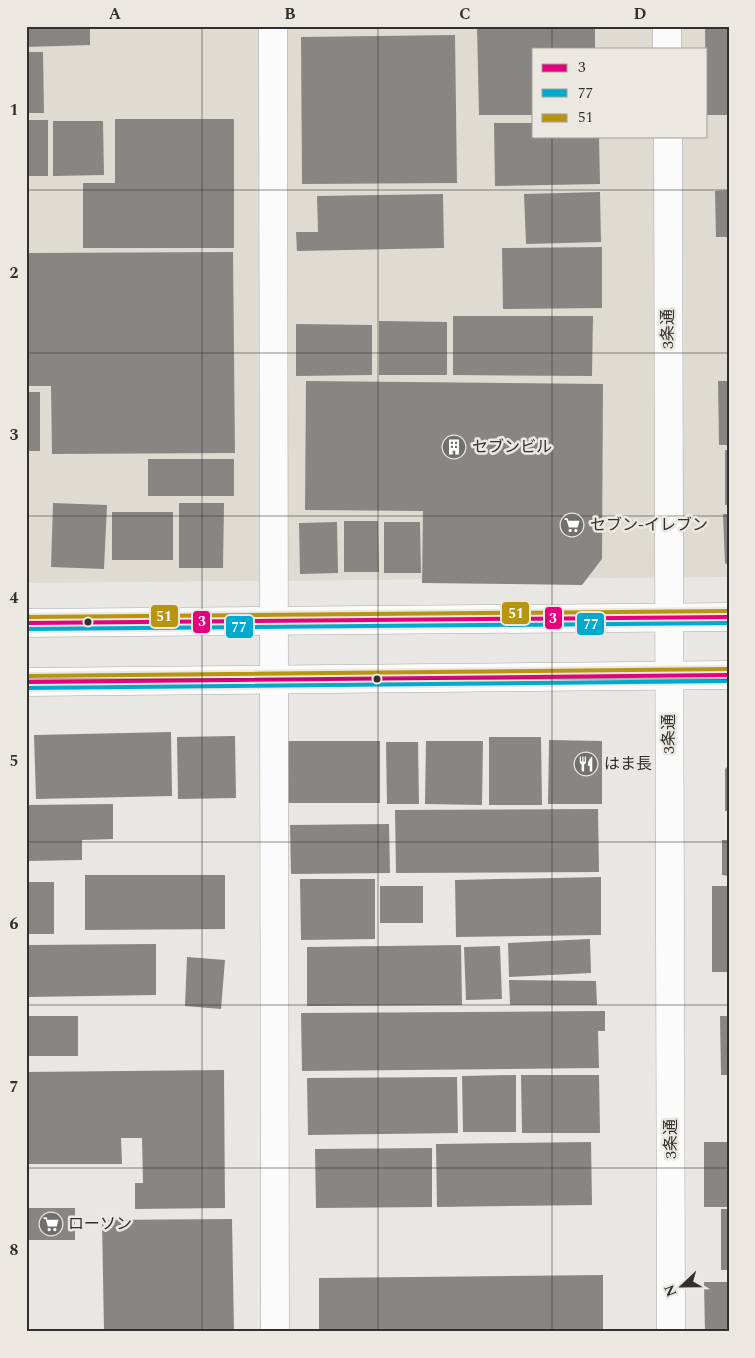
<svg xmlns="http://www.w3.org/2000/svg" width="755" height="1358" viewBox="0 0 755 1358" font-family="Spectral,'Noto Sans JP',serif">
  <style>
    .built { fill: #dedcd2; fill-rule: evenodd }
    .building { fill: #878683 }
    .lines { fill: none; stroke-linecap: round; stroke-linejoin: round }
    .minor-casing { stroke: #aaaaa7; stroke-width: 29 }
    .tertiary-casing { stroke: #aaaaa7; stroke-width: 29 }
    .minor { stroke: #fcfbfb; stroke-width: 28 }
    .tertiary { stroke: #fcfbfb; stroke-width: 28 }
    .bus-1-casing { stroke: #eae8e1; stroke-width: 8 }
    .bus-2-casing { stroke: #eae8e1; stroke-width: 8 }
    .bus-3-casing { stroke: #eae8e1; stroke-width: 8 }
    .bus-1 { stroke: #e5007d; stroke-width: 4 }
    .bus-2 { stroke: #00a9ce; stroke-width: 4 }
    .bus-3 { stroke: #b79510; stroke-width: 4 }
    .grid { fill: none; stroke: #31302e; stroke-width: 1; stroke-opacity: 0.55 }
    .bus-dot { fill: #31302e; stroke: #eae8e1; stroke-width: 2 }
    .labels { text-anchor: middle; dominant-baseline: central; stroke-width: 5; stroke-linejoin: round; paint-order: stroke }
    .street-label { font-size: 16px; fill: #31302e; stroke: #eae8e1 }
    .poi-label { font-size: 16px; fill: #31302e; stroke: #eae8e1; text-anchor: start }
    .line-badge { stroke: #eae8e1; stroke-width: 2 }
    .badge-label { font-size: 14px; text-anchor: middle; font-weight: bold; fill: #fff }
    .neatline { fill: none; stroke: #31302e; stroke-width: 2 }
    .grid-label { font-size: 16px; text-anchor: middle; font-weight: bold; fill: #31302e }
  </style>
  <rect width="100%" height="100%" fill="#e8e7e3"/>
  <!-- built -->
  <path class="built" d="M 26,26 L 729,26 L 729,577 L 26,583 ZM 534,49 L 706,49 L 706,136 L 534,136 Z"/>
  <!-- building -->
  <g class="building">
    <polygon points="26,26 90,26 90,45 26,47"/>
    <polygon points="477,26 595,26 595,49 534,49 534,115 479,115"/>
    <polygon points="705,26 729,26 729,115 706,115"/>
    <polygon points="455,35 457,183 302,184 301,37"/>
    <polygon points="26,52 43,52 44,113 26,113"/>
    <polygon points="115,119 234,119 234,248 83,248 83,183 115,183"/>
    <rect x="26" y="120" width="22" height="56"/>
    <polygon points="53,121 103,121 104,175 53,176"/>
    <polygon points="494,123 534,123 534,136 599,136 600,184 495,186"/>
    <polygon points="729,190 729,237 716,237 715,191"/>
    <polygon points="600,192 601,242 526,244 524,194"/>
    <polygon points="443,194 444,248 297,251 296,232 318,232 317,196"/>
    <polygon points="602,247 602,308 503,309 502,248"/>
    <polygon points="729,247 729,372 727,372 727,248"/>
    <polygon points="233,252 235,453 52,454 51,386 26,386 26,273 29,273 29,253"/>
    <polygon points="453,316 593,316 592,376 453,375"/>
    <polygon points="379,321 447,322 447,375 379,375"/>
    <polygon points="296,324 372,325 372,375 296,376"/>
    <polygon points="306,381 603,384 602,559 582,585 422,583 423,511 305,510"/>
    <polygon points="718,381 729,381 729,445 719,445"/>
    <rect x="26" y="392" width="14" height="59"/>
    <rect x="725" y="450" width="4" height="55"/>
    <rect x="148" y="459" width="86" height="37"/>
    <polygon points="53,503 107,505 104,569 51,567"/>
    <polygon points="179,503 224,503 223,568 179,568"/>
    <rect x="112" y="512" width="61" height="48"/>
    <polygon points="723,514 729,514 729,566 725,563"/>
    <polygon points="344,521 378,521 379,572 344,572"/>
    <polygon points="337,522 338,573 300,574 299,523"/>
    <polygon points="384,522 420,522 421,573 384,573"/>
    <polygon points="171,732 172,796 36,799 34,735"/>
    <polygon points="235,736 236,798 178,799 177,737"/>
    <polygon points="489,737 541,737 542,805 489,805"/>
    <polygon points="549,740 602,741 602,804 548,804"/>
    <polygon points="285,741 380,741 380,803 284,803"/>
    <polygon points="426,741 483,741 482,805 425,804"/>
    <polygon points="386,742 418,742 419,804 387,804"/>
    <polygon points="729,765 729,811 725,811 725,769"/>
    <polygon points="113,804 113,839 82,840 82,860 26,861 26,805"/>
    <polygon points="598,809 599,872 396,873 395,810"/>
    <polygon points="389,824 390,873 291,874 290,825"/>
    <polygon points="722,840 729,840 729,876 722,875"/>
    <polygon points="85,875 225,875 225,929 85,930"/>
    <polygon points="601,877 601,935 456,937 455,880"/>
    <polygon points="300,879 375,879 375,939 301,940"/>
    <rect x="26" y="882" width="28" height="52"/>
    <rect x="380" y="886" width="43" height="37"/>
    <rect x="712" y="886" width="17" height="86"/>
    <polygon points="590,939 591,973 509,977 508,943"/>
    <polygon points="156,944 156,995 27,997 27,945"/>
    <polygon points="461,945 462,1005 307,1006 307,947"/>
    <polygon points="500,946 502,999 466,1000 464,947"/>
    <polygon points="187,957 225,960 221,1009 185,1006"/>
    <polygon points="509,980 596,981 597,1005 510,1005"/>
    <polygon points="605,1011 605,1031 598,1031 599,1068 302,1071 301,1013"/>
    <rect x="26" y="1016" width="52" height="40"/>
    <polygon points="720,1016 729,1016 729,1075 721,1075"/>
    <polygon points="224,1070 225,1208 135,1209 135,1183 143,1183 142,1138 121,1138 122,1164 26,1164 26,1072"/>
    <polygon points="516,1075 516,1132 463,1132 462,1076"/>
    <polygon points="521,1075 599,1075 600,1133 522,1133"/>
    <polygon points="457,1077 458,1133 308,1135 307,1078"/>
    <polygon points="591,1142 592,1205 437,1207 436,1144"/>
    <rect x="704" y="1142" width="25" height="65"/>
    <polygon points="432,1148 432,1207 316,1208 315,1149"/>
    <rect x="26" y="1208" width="49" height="32"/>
    <rect x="721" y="1209" width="8" height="61"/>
    <polygon points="232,1219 234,1332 104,1332 102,1220"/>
    <polygon points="603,1275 603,1332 319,1332 319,1278"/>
    <polygon points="704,1282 729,1282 729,1332 705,1332"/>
  </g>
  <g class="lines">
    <!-- minor casing -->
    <g class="minor-casing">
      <g id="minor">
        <polyline points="273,26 275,1332"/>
        <polyline points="667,26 667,49"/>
        <polyline points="668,136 671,1332"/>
      </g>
    </g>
    <!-- tertiary casing -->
    <g class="tertiary-casing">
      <g id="tertiary">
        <polyline points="26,623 729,617"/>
        <polyline points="26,682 729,675"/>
      </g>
    </g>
    <!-- minor -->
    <use href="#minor" class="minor"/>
    <!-- tertiary -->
    <use href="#tertiary" class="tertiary"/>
    <!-- bus-1 casing -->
    <g class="bus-1-casing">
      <g id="bus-1">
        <polyline points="26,623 729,617"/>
        <polyline points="26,682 729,675"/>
      </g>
    </g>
    <!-- bus-2 casing -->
    <g class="bus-2-casing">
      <g id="bus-2">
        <polyline points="26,629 729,623"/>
        <polyline points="26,688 729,681"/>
      </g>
    </g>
    <!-- bus-3 casing -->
    <g class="bus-3-casing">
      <g id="bus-3">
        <polyline points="26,617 729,611"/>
        <polyline points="26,676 729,669"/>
      </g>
    </g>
    <!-- bus-1 -->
    <use href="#bus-1" class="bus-1"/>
    <!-- bus-2 -->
    <use href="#bus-2" class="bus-2"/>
    <!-- bus-3 -->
    <use href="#bus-3" class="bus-3"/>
  </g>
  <!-- grid -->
  <path class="grid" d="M 202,26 L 202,1332M 378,26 L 378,1332M 552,26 L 552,49M 552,136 L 552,1332M 26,190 L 729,190M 26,353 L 729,353M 26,516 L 729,516M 26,679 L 729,679M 26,842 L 729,842M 26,1005 L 729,1005M 26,1168 L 729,1168"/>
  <!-- icons -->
  <defs>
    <g id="building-disc" transform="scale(1.25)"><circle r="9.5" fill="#71706d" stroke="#eae8e1"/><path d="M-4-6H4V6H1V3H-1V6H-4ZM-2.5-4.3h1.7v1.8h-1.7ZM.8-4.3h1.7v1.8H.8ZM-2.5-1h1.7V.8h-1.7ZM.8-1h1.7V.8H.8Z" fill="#fff"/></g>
    <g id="supermarket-disc" transform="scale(1.25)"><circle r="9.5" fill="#71706d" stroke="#eae8e1"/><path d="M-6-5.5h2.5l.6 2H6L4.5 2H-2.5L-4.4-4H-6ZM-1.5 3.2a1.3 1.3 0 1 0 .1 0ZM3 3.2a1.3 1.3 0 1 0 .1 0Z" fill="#fff"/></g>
    <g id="restaurant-disc" transform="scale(1.25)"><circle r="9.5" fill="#71706d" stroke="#eae8e1"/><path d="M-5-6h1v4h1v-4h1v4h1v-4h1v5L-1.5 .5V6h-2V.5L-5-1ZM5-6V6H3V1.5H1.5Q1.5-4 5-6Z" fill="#fff"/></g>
  </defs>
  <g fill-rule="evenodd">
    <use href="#building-disc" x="454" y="447"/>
    <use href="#supermarket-disc" x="572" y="525"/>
    <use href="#restaurant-disc" x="586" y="764"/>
    <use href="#supermarket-disc" x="51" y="1224"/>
  </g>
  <!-- markers -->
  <g class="bus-dot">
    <circle cx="88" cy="622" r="4.5"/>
    <circle cx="377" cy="679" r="4.5"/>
  </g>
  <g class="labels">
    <!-- street labels -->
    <g class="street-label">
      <text transform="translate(668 329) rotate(-90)">3条通</text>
      <text transform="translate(669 734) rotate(-90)">3条通</text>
      <text transform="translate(671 1139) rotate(-90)">3条通</text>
    </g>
    <!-- poi labels -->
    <g class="poi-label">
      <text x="472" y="447">セブンビル</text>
      <text x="590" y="525">セブン-イレブン</text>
      <text x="604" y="764">はま長</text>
      <text x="68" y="1224">ローソン</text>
    </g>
  </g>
  <g class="line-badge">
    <rect x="501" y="601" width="29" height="24" rx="5" fill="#b79510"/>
    <rect x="150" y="604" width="29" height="24" rx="5" fill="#b79510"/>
    <rect x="544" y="606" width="19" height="24" rx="5" fill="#e5007d"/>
    <rect x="192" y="610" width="19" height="24" rx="5" fill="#e5007d"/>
    <rect x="576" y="612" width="29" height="24" rx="5" fill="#00a9ce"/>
    <rect x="225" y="615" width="29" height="24" rx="5" fill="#00a9ce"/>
  </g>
  <g class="badge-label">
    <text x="516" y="618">51</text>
    <text x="164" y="621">51</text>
    <text x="553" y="623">3</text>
    <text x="202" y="626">3</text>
    <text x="591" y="629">77</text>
    <text x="239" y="632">77</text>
  </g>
  <!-- border -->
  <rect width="755" height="1358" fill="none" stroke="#eae8e1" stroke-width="55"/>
  <!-- legend -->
  <rect x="532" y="48" width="175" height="90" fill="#eae8e1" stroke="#a09e99"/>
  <rect x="542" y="64" width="25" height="8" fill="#e5007d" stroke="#a09e99"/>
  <text x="578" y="72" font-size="15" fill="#31302e">3</text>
  <rect x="542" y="89" width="25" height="8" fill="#00a9ce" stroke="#a09e99"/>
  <text x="578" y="98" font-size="15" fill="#31302e">77</text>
  <rect x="542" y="114" width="25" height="8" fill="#b79510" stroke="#a09e99"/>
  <text x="578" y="122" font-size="15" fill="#31302e">51</text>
  <!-- north arrow -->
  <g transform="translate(682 1286) rotate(248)" stroke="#eae8e1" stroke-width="4" paint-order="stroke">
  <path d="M0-4L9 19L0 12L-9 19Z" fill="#31302e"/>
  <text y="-8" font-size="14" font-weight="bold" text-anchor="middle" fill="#31302e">N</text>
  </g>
  <rect x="28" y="28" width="700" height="1302" class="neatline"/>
  <g class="grid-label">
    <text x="115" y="19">A</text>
    <text x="290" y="19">B</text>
    <text x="465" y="19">C</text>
    <text x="640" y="19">D</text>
    <text x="14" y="115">1</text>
    <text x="14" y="278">2</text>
    <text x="14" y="440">3</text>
    <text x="14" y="603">4</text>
    <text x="14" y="766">5</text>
    <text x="14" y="929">6</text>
    <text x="14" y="1092">7</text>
    <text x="14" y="1255">8</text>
  </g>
</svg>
